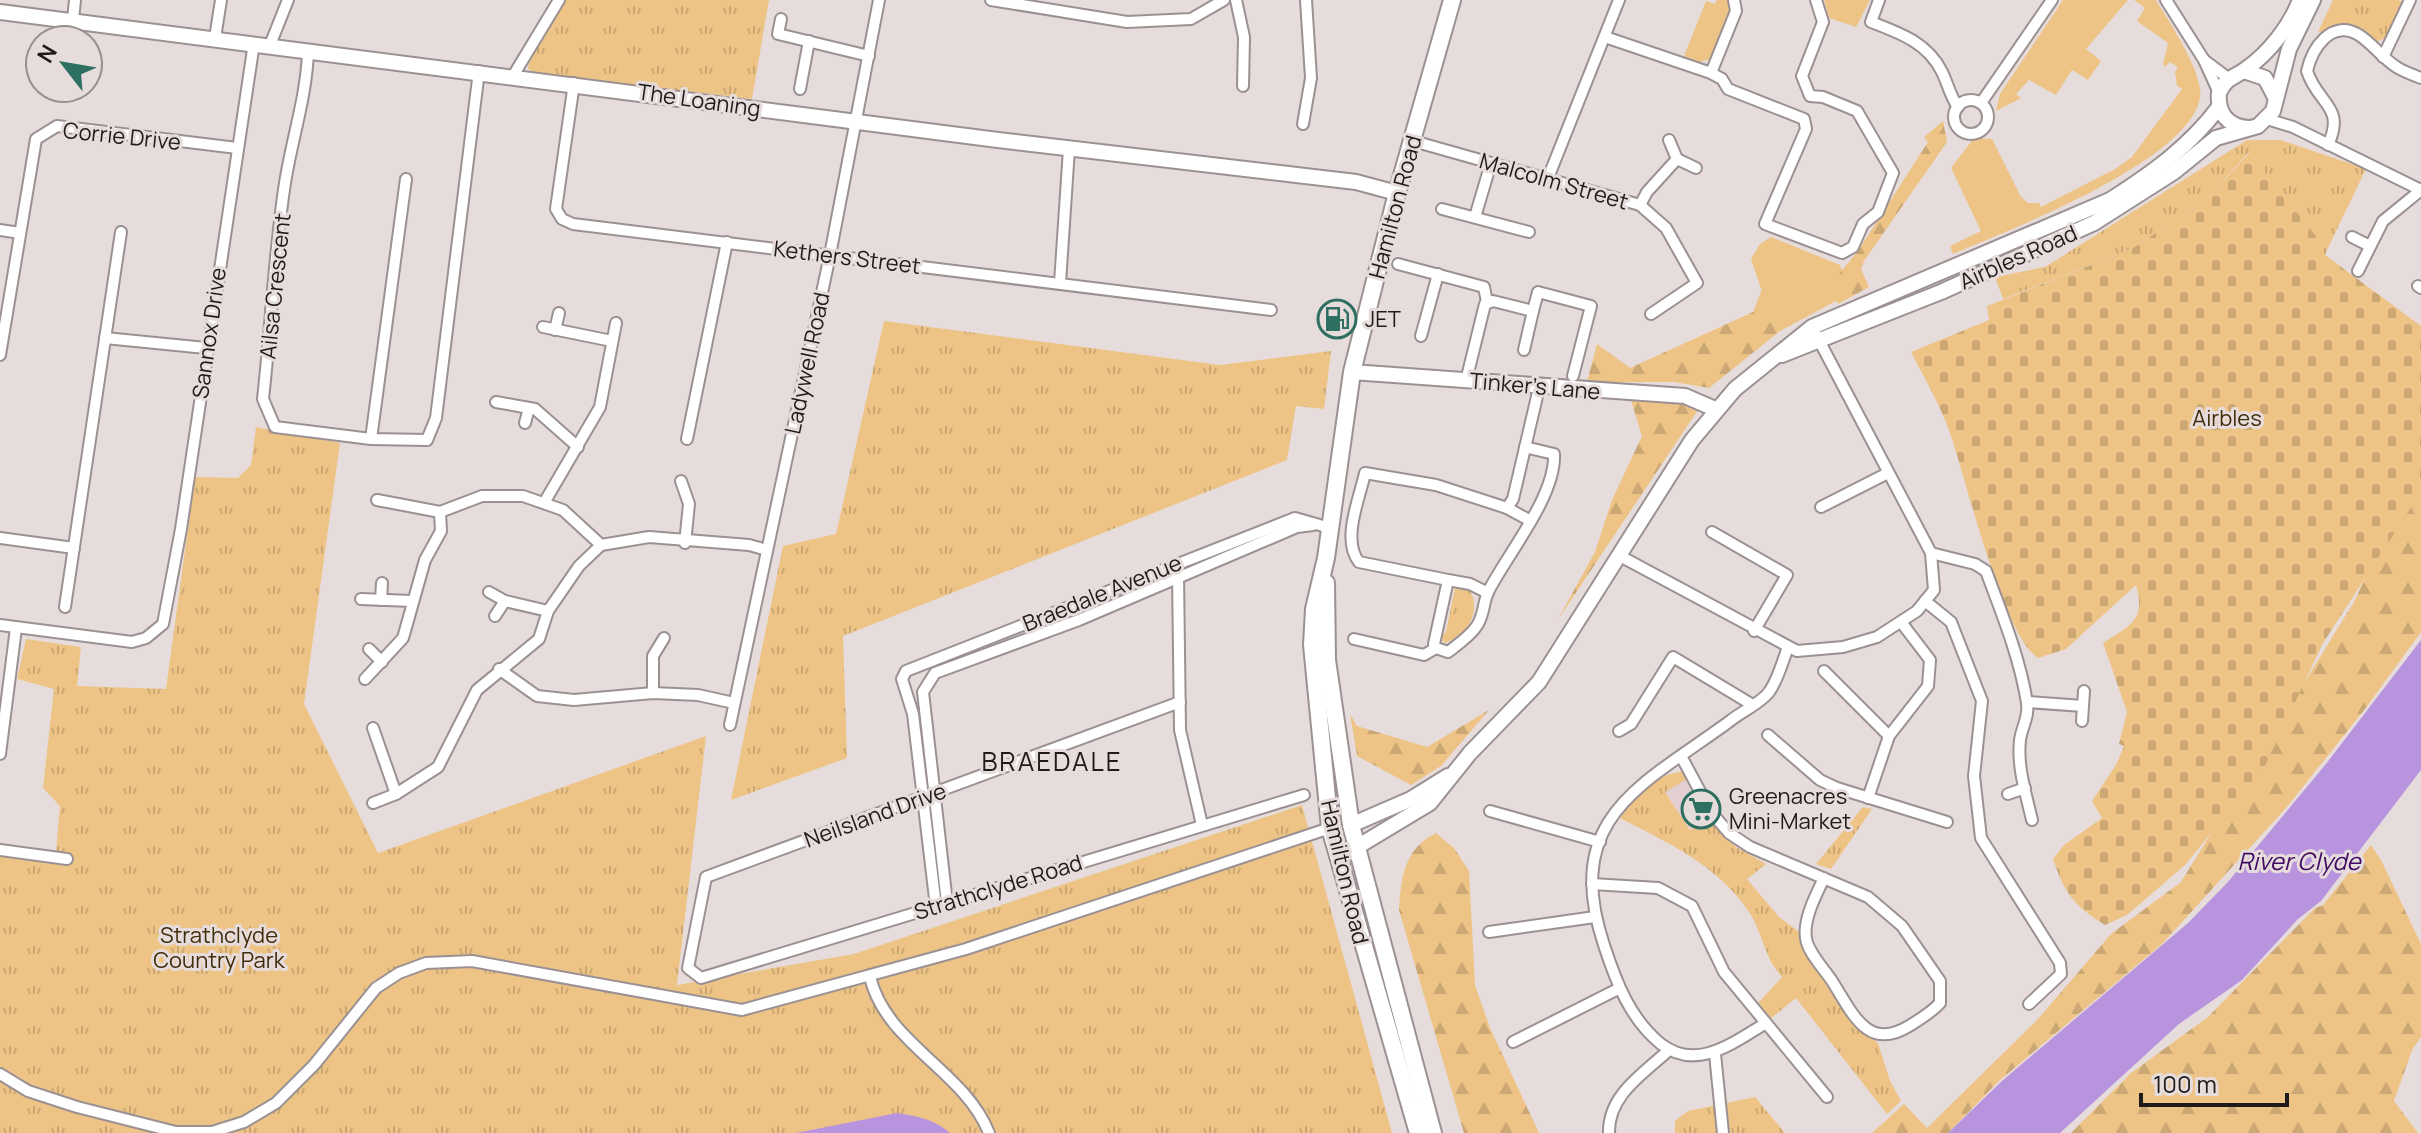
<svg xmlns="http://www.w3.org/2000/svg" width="2421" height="1133" viewBox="0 0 2421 1133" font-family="Manrope,sans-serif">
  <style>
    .built { fill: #e3cfd1 }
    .green { fill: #edc486 }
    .forest { fill: url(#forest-firs) }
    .cemetery { fill: url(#cemetery-stones) }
    .park { fill: url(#park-tufts) }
    .water { fill: #b894de }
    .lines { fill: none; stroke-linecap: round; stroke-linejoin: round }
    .street-casing { stroke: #9b9192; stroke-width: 14 }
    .secondary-casing { stroke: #9b9192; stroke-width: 18 }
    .primary-casing { stroke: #9b9192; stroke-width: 20 }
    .street { stroke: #fff; stroke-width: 10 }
    .secondary { stroke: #fff; stroke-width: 14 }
    .primary { stroke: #fff; stroke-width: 16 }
    .labels { text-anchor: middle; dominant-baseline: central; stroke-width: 6; stroke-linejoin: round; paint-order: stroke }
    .street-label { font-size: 22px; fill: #1f1b1b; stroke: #e7dcdc }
    .poi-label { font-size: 22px; fill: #1f1b1b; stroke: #e7dcdc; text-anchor: start }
    .park-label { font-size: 22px; fill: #412d0a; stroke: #e7dcdc }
    .water-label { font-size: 24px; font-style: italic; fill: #400a63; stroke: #e7dcdc }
    .quarter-label { font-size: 26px; letter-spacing: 2px; fill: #1f1b1b; stroke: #e7dcdc }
  </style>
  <defs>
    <pattern id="forest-firs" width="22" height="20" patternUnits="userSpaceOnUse" patternTransform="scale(2)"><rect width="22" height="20" fill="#edc486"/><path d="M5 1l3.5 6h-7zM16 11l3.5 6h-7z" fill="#cba873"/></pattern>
    <pattern id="cemetery-stones" width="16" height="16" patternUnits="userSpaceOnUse" patternTransform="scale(2)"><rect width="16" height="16" fill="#edc486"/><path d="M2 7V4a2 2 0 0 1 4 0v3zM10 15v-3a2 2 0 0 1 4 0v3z" fill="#cba873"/></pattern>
    <pattern id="park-tufts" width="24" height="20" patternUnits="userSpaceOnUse" patternTransform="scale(2)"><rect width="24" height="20" fill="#edc486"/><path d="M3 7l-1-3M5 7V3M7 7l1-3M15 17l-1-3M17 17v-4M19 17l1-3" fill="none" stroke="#cba873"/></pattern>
  </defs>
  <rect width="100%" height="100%" fill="#e7dcdc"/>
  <!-- built -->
  <polygon class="built" points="1687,779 1709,821 1690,830 1665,791"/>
  <!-- green -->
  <g class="green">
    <polygon points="1717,0 1730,0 1732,7 1710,59 1700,62 1684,56 1706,1 1715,4"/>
    <polygon points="1824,0 1870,0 1856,27 1829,18"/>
    <polygon points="2063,0 2128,0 2086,49 2101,61 2088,80 2072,70 2056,95 2029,80 2016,94 2021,98 1996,111 2000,94"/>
    <path d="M 2134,0 L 2156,0 C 2171,25 2195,60 2200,88 C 2210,154 2002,233 1953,254 L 1950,246 L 1981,231 L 1951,168 L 1974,138 L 1992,139 L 2021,197 L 2028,203 L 2039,203 L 2041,207 L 2115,169 L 2132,157 L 2182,89 L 2177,86 L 2175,72 L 2178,67 L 2170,62 L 2165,67 L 2163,64 L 2168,43 L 2137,21 L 2145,8 Z"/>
    <polygon points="1771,237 1840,265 1851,293 1780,331 1772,321 1751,259 1760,244"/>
  </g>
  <!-- forest -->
  <g class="forest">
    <polygon points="1943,121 1947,142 1864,261 1861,269 1869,287 1838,304 1833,295 1839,274 1858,251 1928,142 1924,137"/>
    <polygon points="1762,289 1772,321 1780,331 1709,388 1674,382 1587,382 1597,344 1630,368 1753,312"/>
    <polygon points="1629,394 1681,398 1700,407 1557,621 1595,552 1612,500 1642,436"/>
    <polygon points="2421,456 2421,632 2365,709 2286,808 2162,944 1999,1081 1948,1133 1872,1133 1904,1104 1927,1128 2038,1019 2111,934 2181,882 2354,602"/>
    <polygon points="1489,710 1441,766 1411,785 1357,756 1350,714 1357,726 1427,747"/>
    <path d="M 1436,833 L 1454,848 L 1469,871 L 1475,985 L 1490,1028 L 1539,1133 L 1464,1133 L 1399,910 C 1401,877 1404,849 1436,833 Z"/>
    <polygon points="2371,845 2381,860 2421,944 2421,1037 2412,1050 2394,1101 2418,1133 2071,1133 2131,1073 2208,1017 2315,908 2323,905"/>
  </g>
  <!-- cemetery -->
  <path class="cemetery" d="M 2250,152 L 2327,250 L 2325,255 L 2421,326 L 2421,492 L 2323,643 L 2263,770 L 2185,865 L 2127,915 L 2105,925 C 2074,906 2065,894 2053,859 L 2064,845 L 2102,818 L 2092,801 L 2116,765 L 2124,746 L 2119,744 L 2127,712 L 2103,643 C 2131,625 2146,620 2136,585 L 2066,649 L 2038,658 C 2002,635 1966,477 1949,430 C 1939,403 1924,377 1911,352 L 1989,320 L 1987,306 L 2131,249 L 2206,200 Z"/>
  <!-- park -->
  <g class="park">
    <polygon points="565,0 769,0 752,99 534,73 528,69 529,62"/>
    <path d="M 2333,0 L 2398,0 L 2403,2 L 2385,38 L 2376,42 C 2343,11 2351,30 2318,32 Z"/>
    <polygon points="2247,140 2281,140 2366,169 2327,250 2249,152 2206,200 2131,249 2003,299 1995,277 2045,267"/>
    <polygon points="884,321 1220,365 1331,351 1324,409 1296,406 1287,460 843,636 847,758 731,800 783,546 836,534"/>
    <polygon points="256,427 340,443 304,704 378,853 706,736 677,985 854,954 1302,805 1392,1133 0,1133 0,856 55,863 60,806 43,788 54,689 17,679 26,639 81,647 77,686 166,689 195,477 238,478 251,465"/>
    <path d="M 1455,588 L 1470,591 C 1482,612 1466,638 1444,643 L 1441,637 L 1446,632 Z"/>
    <path d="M 1682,772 L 1687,779 L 1665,792 L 1690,830 L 1709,821 L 1736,847 L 1766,864 L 1747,879 L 1779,917 L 1798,931 L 1809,959 L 1853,1022 L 1878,1043 L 1890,1081 L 1901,1101 L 1887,1114 L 1796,998 L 1770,1019 L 1758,1003 L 1782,977 C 1764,958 1763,933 1749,912 C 1718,865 1668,843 1620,818 C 1636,796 1654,774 1682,772 Z"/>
    <polygon points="1863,807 1872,809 1831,869 1816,864"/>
    <polygon points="1755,1097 1785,1133 1675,1133 1675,1121 1688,1111"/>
  </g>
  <!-- water -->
  <g class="water">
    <polygon points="2421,640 2421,770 2321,901 2298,919 2242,980 2179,1024 2060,1133 1948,1133 2002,1081 2188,923 2227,883 2326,764"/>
    <path d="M 897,1113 C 917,1116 934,1119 950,1133 L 796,1133 Z"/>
  </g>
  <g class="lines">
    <!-- street casing -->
    <g class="street-casing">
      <g id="street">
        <polyline points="991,0 1127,22 1191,19 1224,0"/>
        <polyline points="1236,0 1244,37 1243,86"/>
        <path d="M 1879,0 L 1871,22 C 1900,33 1928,43 1942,72 C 1948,84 1950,96 1958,107"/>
        <polyline points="2166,0 2204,60 2219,93"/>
        <polyline points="781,19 778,34 869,56"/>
        <polyline points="73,20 75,0"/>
        <polyline points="1605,37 1711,73 1722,79 1728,89 1804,119 1806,129 1765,224 1842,253 1853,247 1863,224 1878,212 1893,173 1857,111 1823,97 1810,96 1802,76 1823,22 1816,0"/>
        <polyline points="215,38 221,0"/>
        <polyline points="270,45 288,0"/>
        <path d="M 308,50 C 307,95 292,138 285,183 C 274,254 271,327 263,399 L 275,427 L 371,439 L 427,440 L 436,418 L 479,71"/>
        <polyline points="2383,57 2410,0"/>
        <polyline points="2204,60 2228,78"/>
        <polyline points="1711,73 1736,11 1734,0"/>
        <polyline points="513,76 559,0"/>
        <polyline points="574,83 556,209 562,219 573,224 1271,310"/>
        <polyline points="800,89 809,41"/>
        <circle cx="1971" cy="117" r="17"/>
        <polyline points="1981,103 2052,0"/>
        <polyline points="2267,119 2293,127 2421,190"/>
        <polyline points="1303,124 1311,78 1306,0"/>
        <polyline points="1413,141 1640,205 1666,228 1697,283 1651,314"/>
        <path d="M 2328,145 C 2346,106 2318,105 2307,71 C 2312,49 2331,18 2359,35 C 2373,44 2383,59 2398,68 C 2405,72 2413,75 2421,78"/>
        <polyline points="1677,159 1696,168"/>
        <polyline points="1548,178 1619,0"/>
        <polyline points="1640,205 1647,192 1677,159 1669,140"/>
        <polyline points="1442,209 1529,232"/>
        <polyline points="1475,217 1491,163"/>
        <polyline points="0,230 20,233"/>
        <polyline points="2352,237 2368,245"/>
        <polyline points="1398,264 1484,287 1487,302"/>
        <polyline points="2358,271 2383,221 2421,190"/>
        <polyline points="1060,283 1069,149"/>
        <polyline points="2418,286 2421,288"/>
        <polyline points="543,327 612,341"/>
        <polyline points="555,330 559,313"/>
        <polyline points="1421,336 1438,274"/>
        <polyline points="105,338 206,348"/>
        <polyline points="1524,350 1533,311"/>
        <polyline points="0,355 36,139 57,126 237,148"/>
        <polyline points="1466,381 1485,304 1493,301 1533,311 1538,292 1591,306 1573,376"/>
        <polyline points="496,402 535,409 578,447"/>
        <polyline points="525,423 529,408"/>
        <polyline points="371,439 406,179"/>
        <polyline points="687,439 727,242"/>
        <polyline points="681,481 689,504 685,543"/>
        <polyline points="377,500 440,512 482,496 523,496 563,510 601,545"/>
        <polyline points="544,503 600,407 616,323"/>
        <polyline points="1821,507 1888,473"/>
        <polyline points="1529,520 1507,508 1513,499 1539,388"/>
        <polyline points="1712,532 1787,575 1754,631"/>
        <polyline points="0,538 74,548"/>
        <path d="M 1931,553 L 1975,564 L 1986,571 C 2002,614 2020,658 2027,703 C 2029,718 2022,726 2020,740 C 2017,767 2026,794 2032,820"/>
        <polyline points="1620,556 1797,651 1843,647 1877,637 1917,611 1934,590 1931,553 1812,327"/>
        <polyline points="1178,573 1180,730 1202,825"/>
        <path d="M 1448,580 L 1359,562 C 1341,540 1360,497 1365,473 L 1436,485 L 1507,508"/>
        <polyline points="489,592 505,601 548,611"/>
        <path d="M 1488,593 L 1470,584 L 1448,580 L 1434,644 L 1436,648 L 1448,652 C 1457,645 1469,637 1476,627 C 1484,617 1483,603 1488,592 C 1508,553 1556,496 1554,454 L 1525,447"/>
        <polyline points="361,599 412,601"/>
        <polyline points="381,600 382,583"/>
        <polyline points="1925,601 1951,622 1982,701 1974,776 1981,838 2060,963 2061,974 2029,1004"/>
        <polyline points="65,607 121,232"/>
        <polyline points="495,616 505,601"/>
        <polyline points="0,625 132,642 146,638 163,624 181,529 254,43"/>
        <polyline points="1354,639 1424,655 1436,648"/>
        <polyline points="369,649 382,662"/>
        <polyline points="499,669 537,696 574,700 653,693 698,695 734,703"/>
        <polyline points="1824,671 1889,736"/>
        <polyline points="365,679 403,638 425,560 441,531 440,512"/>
        <polyline points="653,693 653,656 664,638"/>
        <polyline points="1180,702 706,877 688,968 701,978 1304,795"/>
        <polyline points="2027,702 2083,706"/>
        <polyline points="2082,721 2084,691"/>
        <polyline points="730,725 830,255 879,0"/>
        <polyline points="373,728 396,794"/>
        <polyline points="1619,731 1631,724 1673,657 1751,704"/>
        <polyline points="1768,735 1820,780 1837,788 1947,822"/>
        <polyline points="0,754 16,628"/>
        <path d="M 1681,756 L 1711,812 L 1729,833 L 1750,847 L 1868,897 L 1902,926 L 1940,981 L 1940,1003 C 1931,1013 1920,1019 1909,1026 C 1867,1052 1852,1012 1832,981 C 1824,969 1807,951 1806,938 C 1803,919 1816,895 1824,878"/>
        <polyline points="2008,794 2025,788"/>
        <polyline points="1868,798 1889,736 1928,686 1930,660 1901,622"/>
        <polyline points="373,803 396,794 438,767 477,690 539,639 548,611 579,566 601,545 649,537 749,545 767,550"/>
        <polyline points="1490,811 1600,842"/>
        <polyline points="0,850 67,859"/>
        <polyline points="1592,884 1658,888 1692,906 1724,972 1827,1097"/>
        <polyline points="947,903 923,692 935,673 1079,620 1297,527 1313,525"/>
        <polyline points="936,907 913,714 902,679 906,671 1295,518 1330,528"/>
        <polyline points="1489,932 1595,917"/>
        <path d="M 870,977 C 886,1044 964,1070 989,1133"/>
        <path d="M 1766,1023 C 1734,1042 1697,1072 1661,1044 C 1630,1019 1616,982 1604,945 C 1561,816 1643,785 1730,721 C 1741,712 1761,703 1769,692 C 1778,680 1783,660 1788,647"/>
        <polyline points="1513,1042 1618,989"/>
        <polyline points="1715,1054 1723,1133"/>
        <polyline points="0,1074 28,1091 77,1107 176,1132 212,1132 244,1122 276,1103 314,1065 376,988 399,973 426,963 472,961 742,1010 966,949 1330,828"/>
        <path d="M 1609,1133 C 1608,1095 1644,1073 1669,1050"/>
      </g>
    </g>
    <!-- secondary casing -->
    <g class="secondary-casing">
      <g id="secondary">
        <polyline points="0,12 998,140 1356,182 1397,193"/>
        <polyline points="2244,71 2265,78 2275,97"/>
        <path d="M 2249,128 C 2228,127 2217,113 2219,93 C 2226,77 2234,78 2246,69 C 2269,53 2290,26 2300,0"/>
        <polyline points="1782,355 1941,292 2094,223 2174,172 2216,138 2258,126 2273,111 2289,49 2313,0"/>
        <polyline points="1352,372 1685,396 1715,409"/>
        <polyline points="1351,825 1411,799 1448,776"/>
        <path d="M 1357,847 L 1430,803 L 1470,753 L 1539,682 L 1692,440 L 1735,389 L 1812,327 L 2110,200 C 2152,173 2189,147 2219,107"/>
      </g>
    </g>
    <!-- primary casing -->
    <g class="primary-casing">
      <g id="primary">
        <polyline points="1326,583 1327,660 1351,825 1433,1133"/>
        <polyline points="1418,1133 1330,828 1312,645 1314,609 1326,558 1352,372 1397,193 1452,0"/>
      </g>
    </g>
    <!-- street -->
    <use href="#street" class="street"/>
    <!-- secondary -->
    <use href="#secondary" class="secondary"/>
    <!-- primary -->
    <use href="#primary" class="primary"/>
  </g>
  <!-- icons -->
  <defs>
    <g id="fuel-ring" transform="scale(2)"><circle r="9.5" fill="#e7dcdc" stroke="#2d6f60" stroke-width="1.5"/><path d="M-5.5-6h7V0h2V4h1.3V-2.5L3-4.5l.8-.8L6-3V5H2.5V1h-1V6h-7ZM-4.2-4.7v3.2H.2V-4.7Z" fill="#2d6f60"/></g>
    <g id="supermarket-ring" transform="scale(2)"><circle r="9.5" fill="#e7dcdc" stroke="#2d6f60" stroke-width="1.5"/><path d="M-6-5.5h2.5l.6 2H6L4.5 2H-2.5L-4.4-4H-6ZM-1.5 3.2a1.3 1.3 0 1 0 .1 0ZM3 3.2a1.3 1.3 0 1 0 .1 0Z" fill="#2d6f60"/></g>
  </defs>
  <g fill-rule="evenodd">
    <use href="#fuel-ring" x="1337" y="319"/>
    <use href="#supermarket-ring" x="1701" y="809"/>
  </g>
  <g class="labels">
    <!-- street labels -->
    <g class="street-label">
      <text transform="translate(699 100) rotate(8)">The Loaning</text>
      <text transform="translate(122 136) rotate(6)">Corrie Drive</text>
      <text transform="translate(1554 181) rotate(16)">Malcolm Street</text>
      <text transform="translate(1395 207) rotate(-75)">Hamilton Road</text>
      <text transform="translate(847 257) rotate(7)">Kethers Street</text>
      <text transform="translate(2018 257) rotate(-24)">Airbles Road</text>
      <text transform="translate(275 286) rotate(-84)">Ailsa Crescent</text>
      <text transform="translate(209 333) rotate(-82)">Sannox Drive</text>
      <text transform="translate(807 363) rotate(-78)">Ladywell Road</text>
      <text transform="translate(1535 386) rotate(5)">Tinker's Lane</text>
      <text transform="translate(1102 593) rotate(-22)">Braedale Avenue</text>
      <text transform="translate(875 815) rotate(-20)">Neilsland Drive</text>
      <text transform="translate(1345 872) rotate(77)">Hamilton Road</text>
      <text transform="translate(998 887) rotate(-17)">Strathclyde Road</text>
    </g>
    <!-- poi labels -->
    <g class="poi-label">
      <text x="1365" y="319">JET</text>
      <text x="1729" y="796">Greenacres<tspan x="1729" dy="25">Mini-Market</tspan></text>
    </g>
    <!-- park labels -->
    <g class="park-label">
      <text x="2227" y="418">Airbles</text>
      <text x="219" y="935">Strathclyde<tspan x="219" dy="25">Country Park</tspan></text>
    </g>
    <!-- water labels -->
    <g class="water-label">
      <text x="2299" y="860">River Clyde</text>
    </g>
    <!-- quarter labels -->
    <g class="quarter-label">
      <text x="1052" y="761">BRAEDALE</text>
    </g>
  </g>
  <!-- north arrow -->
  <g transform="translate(64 64) rotate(301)"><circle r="38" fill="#e7dcdc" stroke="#978f8f" stroke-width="2"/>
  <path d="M0-6L14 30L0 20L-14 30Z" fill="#2d6f60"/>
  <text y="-12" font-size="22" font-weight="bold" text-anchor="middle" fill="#1f1b1b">N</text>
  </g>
  <!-- scale -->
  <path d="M2141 1093v12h146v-12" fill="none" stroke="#1f1b1b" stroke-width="4"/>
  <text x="2153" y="1093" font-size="24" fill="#1f1b1b" stroke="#e7dcdc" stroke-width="6" paint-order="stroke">100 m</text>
</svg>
